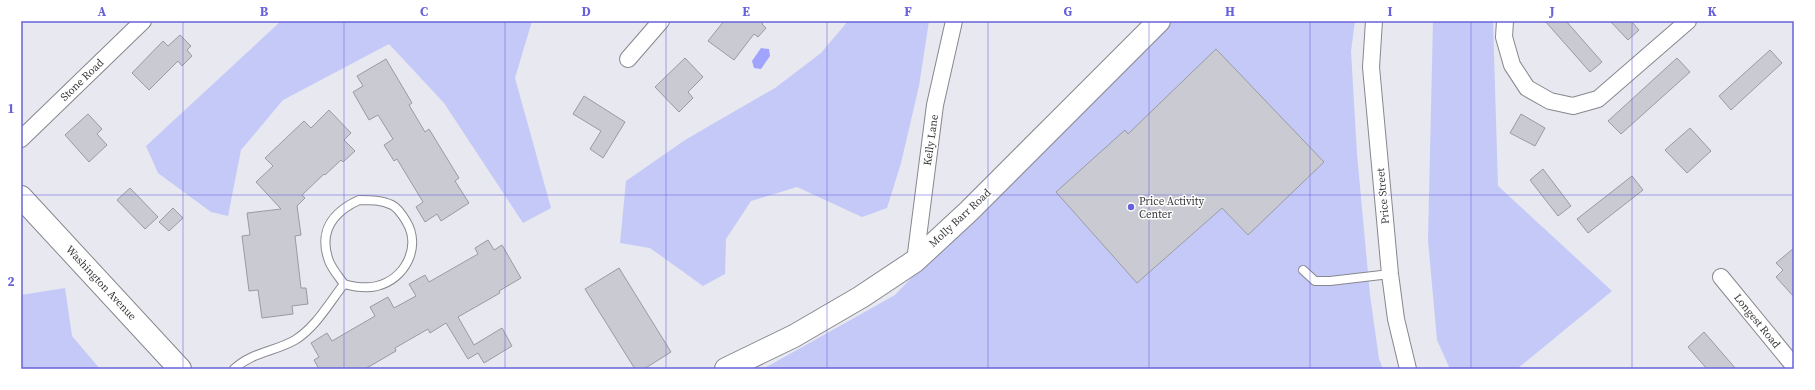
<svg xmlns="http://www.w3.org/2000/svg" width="1815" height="390" viewBox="0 0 1815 390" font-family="'Source Serif 4',serif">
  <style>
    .green { fill: #c5c9f8 }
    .water { fill: #a0a4fd }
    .building { fill: #cacbd2; stroke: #9a9ba2 }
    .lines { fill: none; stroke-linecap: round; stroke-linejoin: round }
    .lane-casing { stroke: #87888e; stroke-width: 10 }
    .street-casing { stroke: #87888e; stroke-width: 18 }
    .secondary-casing { stroke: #87888e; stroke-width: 24 }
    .lane { stroke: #fff; stroke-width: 8 }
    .street { stroke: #fff; stroke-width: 16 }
    .secondary { stroke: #fff; stroke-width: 22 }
    .grid { fill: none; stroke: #6762db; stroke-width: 1; stroke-opacity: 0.55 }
    .poi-dot { fill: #6762db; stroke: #fff; stroke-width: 1.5 }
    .labels { text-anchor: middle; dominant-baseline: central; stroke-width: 3; stroke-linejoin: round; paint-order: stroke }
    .street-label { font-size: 11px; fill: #39393c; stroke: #fff }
    .poi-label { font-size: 11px; fill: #39393c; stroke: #fff; text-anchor: start }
    .neatline { fill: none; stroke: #6762db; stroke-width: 1.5 }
    .grid-label { font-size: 13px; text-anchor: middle; font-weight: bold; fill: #6762db }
  </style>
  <rect width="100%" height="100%" fill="#e7e8f0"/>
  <!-- green -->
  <g class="green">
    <polygon points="281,21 532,21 515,78 551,208 523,223 444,103 389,44 283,100 241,150 228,216 211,212 158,173 146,146"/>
    <polygon points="848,21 929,21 919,86 901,163 887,208 862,217 797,187 751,201 726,239 725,274 703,286 650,248 620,243 626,181 685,140 775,88 821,53"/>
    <polygon points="1166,21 1355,21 1351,51 1357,154 1370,295 1379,359 1383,369 763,369 895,295 1115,65"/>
    <polygon points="1433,21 1493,21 1498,186 1612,291 1517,369 1450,369 1437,340 1428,240"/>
    <polygon points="65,288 72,336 100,369 21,369 21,295"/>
  </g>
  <!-- water -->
  <polygon class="water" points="761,48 769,49 770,56 761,69 754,68 752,61"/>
  <!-- building -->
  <g class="building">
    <polygon points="724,21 764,21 762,24 766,28 758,37 754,34 734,60 708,41"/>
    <polygon points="1545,21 1566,21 1602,62 1590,72"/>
    <polygon points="1610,21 1631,21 1639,30 1628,40"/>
    <polygon points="180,35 191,46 187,50 192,56 182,66 178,61 149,90 132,73 163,41 168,46"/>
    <polygon points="1216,49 1324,162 1248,235 1222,208 1137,283 1056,192 1125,130 1128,134"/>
    <polygon points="1770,50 1782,63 1731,110 1719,96"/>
    <polygon points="685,58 703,77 688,92 693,98 679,112 655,87"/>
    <polygon points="1677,58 1690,72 1621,134 1608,121"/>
    <polygon points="386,59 412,103 409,105 425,132 429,129 459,178 455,181 469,203 441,221 437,214 425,222 416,207 423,202 397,159 394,161 384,145 393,139 378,115 369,120 353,92 363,86 357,76"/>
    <polygon points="584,96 625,122 603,158 590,149 601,131 573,114"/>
    <polygon points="329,110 351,133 344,140 355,151 343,162 341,160 325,175 324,174 302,195 305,198 297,206 301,235 295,236 301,288 306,288 308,304 292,306 293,314 262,318 258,290 249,291 242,236 250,235 247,213 281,209 256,182 273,166 265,158 304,121 311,128"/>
    <polygon points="88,114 102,129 97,134 107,145 89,162 65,135"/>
    <polygon points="1521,114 1545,128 1535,146 1510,133"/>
    <polygon points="1690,128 1711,151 1687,173 1665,150"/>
    <polygon points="1543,169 1571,206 1558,216 1530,180"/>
    <polygon points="1632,176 1643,190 1588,233 1577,219"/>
    <polygon points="130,188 158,217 145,229 117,200"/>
    <polygon points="173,208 183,218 169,231 159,222"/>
    <polygon points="488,240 494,250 502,245 521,278 499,291 500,293 458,317 474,345 502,328 512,346 484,363 478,353 468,359 446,323 430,333 428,329 395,348 396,351 365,369 319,369 314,360 319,357 311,343 327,333 332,341 375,316 370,307 388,297 394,308 416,296 409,284 425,275 429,282 478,254 475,248"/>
    <polygon points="1794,248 1794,297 1776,277 1783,270 1776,263"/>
    <polygon points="619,268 671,352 644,369 635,369 585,289"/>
    <polygon points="1704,332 1736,369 1707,369 1688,347"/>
  </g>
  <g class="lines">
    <!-- lane casing -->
    <g class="lane-casing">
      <g id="lane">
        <path d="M 359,200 C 371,200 382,200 392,205 C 398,208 403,216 406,221 C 422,247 405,279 377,286 C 366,289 355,287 344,284 C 339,277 332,269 329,261 C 318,231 333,212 359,200 Z"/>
        <polyline points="1303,270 1315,281 1330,281 1390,274"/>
        <path d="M 234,369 C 252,352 274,352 295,340 C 316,327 329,303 344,284"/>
      </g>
    </g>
    <!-- street casing -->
    <g class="street-casing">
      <g id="street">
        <polyline points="1374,21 1371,67 1390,274 1396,319 1408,369"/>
        <polyline points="1505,21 1504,37 1512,65 1527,88 1550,101 1573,106 1598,99 1688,21"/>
        <polyline points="628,59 661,21"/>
        <polyline points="21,139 143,21"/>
        <polyline points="915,261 935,105 954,21"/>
        <polyline points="1721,277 1794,366"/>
      </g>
    </g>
    <!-- secondary casing -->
    <g class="secondary-casing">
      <g id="secondary">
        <polyline points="21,197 180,369"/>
        <polyline points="726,369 794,336 861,297 915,261 969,211 1159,21"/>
      </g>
    </g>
    <!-- lane -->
    <use href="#lane" class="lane"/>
    <!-- street -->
    <use href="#street" class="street"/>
    <!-- secondary -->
    <use href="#secondary" class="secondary"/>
  </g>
  <!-- grid -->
  <path class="grid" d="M 183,21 L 183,369M 344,21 L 344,369M 505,21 L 505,369M 666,21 L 666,369M 827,21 L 827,369M 988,21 L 988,369M 1149,21 L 1149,369M 1310,21 L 1310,369M 1471,21 L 1471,369M 1632,21 L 1632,369M 21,195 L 1794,195"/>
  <!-- markers -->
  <circle class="poi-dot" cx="1131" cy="207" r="4"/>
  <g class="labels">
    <!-- street labels -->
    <g class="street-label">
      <text transform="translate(82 80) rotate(-44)">Stone Road</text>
      <text transform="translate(931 140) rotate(-82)">Kelly Lane</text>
      <text transform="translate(1383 196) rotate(-95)">Price Street</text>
      <text transform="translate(960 218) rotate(-43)">Molly Barr Road</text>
      <text transform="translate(101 283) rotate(47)">Washington Avenue</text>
      <text transform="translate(1757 321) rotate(51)">Longest Road</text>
    </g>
    <!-- poi labels -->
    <g class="poi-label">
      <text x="1139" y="201">Price Activity<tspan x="1139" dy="13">Center</tspan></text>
    </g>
  </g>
  <!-- border -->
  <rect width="1815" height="390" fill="none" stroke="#ffffff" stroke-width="44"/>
  <rect x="22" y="22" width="1771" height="346" class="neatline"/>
  <g class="grid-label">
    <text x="102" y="16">A</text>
    <text x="264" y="16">B</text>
    <text x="424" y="16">C</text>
    <text x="586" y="16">D</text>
    <text x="746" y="16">E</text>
    <text x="908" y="16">F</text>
    <text x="1068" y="16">G</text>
    <text x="1230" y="16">H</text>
    <text x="1390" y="16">I</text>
    <text x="1552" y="16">J</text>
    <text x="1712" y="16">K</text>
    <text x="11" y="113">1</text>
    <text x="11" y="286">2</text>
  </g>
</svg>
